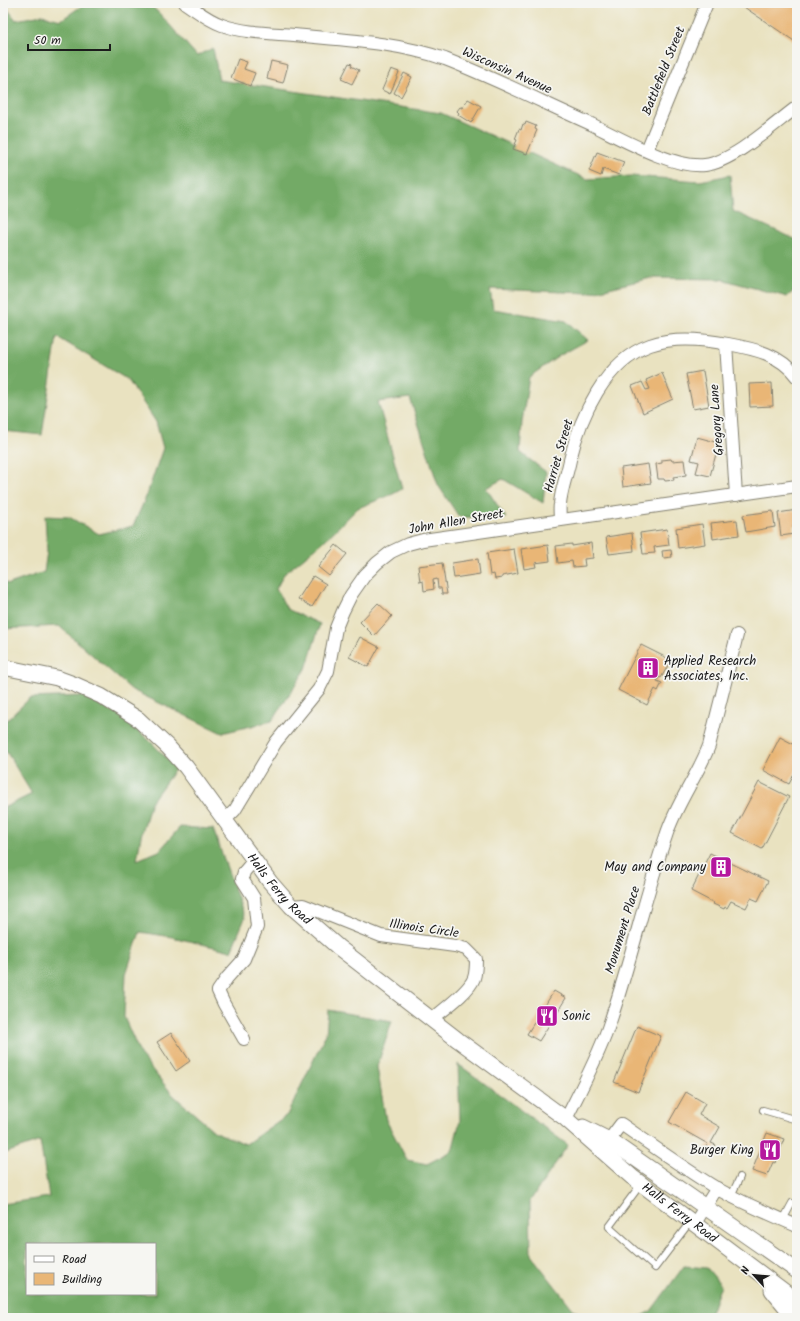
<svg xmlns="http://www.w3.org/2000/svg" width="800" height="1321" viewBox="0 0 800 1321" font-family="Kalam,sans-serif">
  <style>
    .forest { fill: #73aa66; stroke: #486341; fill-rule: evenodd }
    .building { fill: #e9b676 }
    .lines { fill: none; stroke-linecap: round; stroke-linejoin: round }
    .service-casing { stroke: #827f6e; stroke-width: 8 }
    .minor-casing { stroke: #827f6e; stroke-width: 14 }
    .tertiary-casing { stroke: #827f6e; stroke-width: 17 }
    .service { stroke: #fff; stroke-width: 6 }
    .minor { stroke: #fff; stroke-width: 12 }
    .tertiary { stroke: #fff; stroke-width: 15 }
    .labels { text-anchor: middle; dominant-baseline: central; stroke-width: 3.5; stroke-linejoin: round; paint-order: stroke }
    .street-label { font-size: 13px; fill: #1c1c1c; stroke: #f6f6f2 }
    .poi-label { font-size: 13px; fill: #1c1c1c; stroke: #f6f6f2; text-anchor: start }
  </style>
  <rect width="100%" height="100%" fill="#f6f6f2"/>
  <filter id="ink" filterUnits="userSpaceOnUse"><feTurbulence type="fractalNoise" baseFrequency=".025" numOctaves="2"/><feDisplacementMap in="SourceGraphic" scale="8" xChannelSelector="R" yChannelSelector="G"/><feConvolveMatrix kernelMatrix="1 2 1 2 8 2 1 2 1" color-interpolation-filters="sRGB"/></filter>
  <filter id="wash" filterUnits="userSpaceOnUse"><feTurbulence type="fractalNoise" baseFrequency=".012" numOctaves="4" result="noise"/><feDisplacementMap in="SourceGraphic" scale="16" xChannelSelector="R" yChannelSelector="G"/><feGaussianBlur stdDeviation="0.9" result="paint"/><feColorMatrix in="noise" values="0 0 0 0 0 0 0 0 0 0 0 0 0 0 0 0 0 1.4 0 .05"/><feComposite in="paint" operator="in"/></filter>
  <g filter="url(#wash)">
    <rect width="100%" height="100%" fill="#e9e2c0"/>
    <!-- forest -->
    <g class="forest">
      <polygon points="3,3 16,20 42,15 61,20 86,3 148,3 160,14 197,56 213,48 219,80 441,113 587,179 631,176 700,181 730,175 733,211 797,240 797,288 787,297 721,279 651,278 588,293 490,289 493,309 566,321 588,340 559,356 529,377 522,422 520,452 546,472 543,503 503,479 486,488 506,518 459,517 438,485 410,398 378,402 402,489 393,494 358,508 323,542 284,574 276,589 287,609 320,624 306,669 272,721 222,733 132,690 59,626 3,629 3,582 9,584 44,572 47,551 45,516 69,517 99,534 133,526 146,497 163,448 156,422 128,380 57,337 42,435 3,431"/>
      <path d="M 82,696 L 118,714 L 150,741 L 176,768 L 151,802 L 141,836 L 137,860 L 159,851 L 180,827 L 213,829 L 245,918 L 231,951 L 172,937 L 140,932 L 126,974 L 124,1017 L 141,1056 L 173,1095 L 215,1132 L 246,1144 L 287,1115 L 326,1034 L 328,1010 L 392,1021 L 377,1067 L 386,1120 L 407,1160 L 427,1164 L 452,1151 L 460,1121 L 458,1064 L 568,1145 L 530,1201 L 531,1255 L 573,1309 L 586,1318 L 3,1318 L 3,1204 L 49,1197 L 40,1141 L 3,1154 L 3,808 L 32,794 L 3,746 L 3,724 L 30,698 ZM 27,1244 L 155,1244 L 155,1294 L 27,1294 Z"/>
      <polygon points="684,1266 707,1268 721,1285 709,1318 637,1318 651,1311"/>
    </g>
    <g id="blocks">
      <!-- building -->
      <g class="building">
        <polygon points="738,3 797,3 797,43"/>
        <polygon points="238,59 247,62 244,69 255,73 250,86 231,78"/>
        <polygon points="271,61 288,65 283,83 267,79"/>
        <polygon points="349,63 352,64 351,66 359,70 352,84 341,79"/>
        <polygon points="391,69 399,72 390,94 382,90"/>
        <polygon points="404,73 412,77 401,97 394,93"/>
        <polygon points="468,99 481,106 471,123 458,115 459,113 457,111 460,107 462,108"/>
        <polygon points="526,122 536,126 535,129 537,130 527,154 513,149 517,140 515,139 519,129 521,130 523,124 525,125"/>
        <polygon points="597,152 624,162 619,175 603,169 601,176 589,171"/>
        <polygon points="703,371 709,406 693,409 686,374"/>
        <polygon points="662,373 673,399 643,413 632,386 642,382 646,390 650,389 646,380"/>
        <polygon points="772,383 773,406 750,407 749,384"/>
        <polygon points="697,437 719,443 710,476 696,473 699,462 691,460"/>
        <polygon points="671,459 672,461 684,460 686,475 673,477 674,480 665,481 664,479 658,479 656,464 662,463 662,460"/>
        <polygon points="648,464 651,483 623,487 621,468"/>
        <polygon points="797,510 797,525 793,526 794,534 781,536 778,513"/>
        <polygon points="773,511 775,527 746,532 743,515"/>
        <polygon points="737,520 739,535 713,539 711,523"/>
        <polygon points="702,524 705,544 678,548 676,528"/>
        <polygon points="667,529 669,545 654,547 655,553 643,554 640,533"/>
        <polygon points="632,533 634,551 609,554 606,537"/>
        <polygon points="591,543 593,558 584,559 585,566 573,567 572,561 558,563 556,546 572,544 572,546"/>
        <polygon points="336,545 347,554 329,576 318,567"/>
        <polygon points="548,545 550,561 535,563 536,567 524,569 521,549"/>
        <polygon points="514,549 518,573 502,576 502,578 495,579 494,574 490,575 487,553"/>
        <polygon points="671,550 672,557 663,558 662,551"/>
        <polygon points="478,559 480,574 454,578 452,563"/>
        <polygon points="442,563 447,594 442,594 441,588 438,588 437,579 433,580 434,589 424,591 423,581 420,582 418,566"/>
        <polygon points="313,576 326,584 312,607 298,599"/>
        <polygon points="378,603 392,616 374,636 360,622"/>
        <polygon points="360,637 379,647 368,667 349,657"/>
        <polygon points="641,645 671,660 661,678 659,677 657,681 662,683 658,691 655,689 647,705 618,690"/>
        <polygon points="780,737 797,746 797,769 789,784 763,770"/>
        <polygon points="759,782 789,797 762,849 732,833"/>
        <polygon points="710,853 768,881 758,901 751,898 746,908 731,901 727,908 725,907 724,909 713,904 714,903 691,891"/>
        <polygon points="554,991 566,998 539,1041 527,1034"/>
        <polygon points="637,1026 661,1036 638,1092 614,1082"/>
        <polygon points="171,1033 190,1061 176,1071 157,1042"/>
        <polygon points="686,1092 705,1103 699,1115 720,1127 711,1143 716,1145 712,1152 705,1148 708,1144 669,1122"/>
        <polygon points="767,1133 784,1139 775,1163 773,1162 767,1176 752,1171"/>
      </g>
    </g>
  </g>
  <g filter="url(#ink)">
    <use href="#blocks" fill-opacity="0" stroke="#827f6e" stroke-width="1"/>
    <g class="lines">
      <!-- service casing -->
      <g class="service-casing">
        <g id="service">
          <polyline points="763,1110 797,1120"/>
          <polyline points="641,1184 609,1227 655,1268 690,1222"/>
          <polyline points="731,1196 740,1177"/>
          <polyline points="783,1220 792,1203"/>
        </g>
      </g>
      <!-- minor casing -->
      <g class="minor-casing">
        <g id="minor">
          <path d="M 185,3 C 197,11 208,20 222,25 C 245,33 270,33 294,35 C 344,40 397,42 445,59 C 494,78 542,102 591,124 C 620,138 674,169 705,165 C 733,162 774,124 797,107"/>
          <polyline points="647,150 707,3"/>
          <polyline points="726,344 736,495"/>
          <path d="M 560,520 C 560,515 559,509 560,504 C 561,490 567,475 570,460 C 580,417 605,361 650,345 C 675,336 703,339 728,344 C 755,349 780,354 797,377"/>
          <polyline points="225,820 235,810 276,742 319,689 328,671 336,628 343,611 351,595 365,575 377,563 391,552 408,544 423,540 797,486"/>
          <path d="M 291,906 L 303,905 L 381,936 L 455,946 L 466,949 L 476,959 C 476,966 476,972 474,978 C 469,992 443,1010 431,1020"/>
          <polyline points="244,1039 224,1004 218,991 227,978 244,959 257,927 254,898 242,879 244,872 254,860"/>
          <path d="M 566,1119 C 581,1089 597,1059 608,1028 C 630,965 644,899 666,836 C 676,804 697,777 709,746 L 737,635"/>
          <path d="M 609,1140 L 621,1124 C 653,1146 683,1168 716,1188 C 742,1203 770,1214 797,1226"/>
          <polyline points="695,1223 717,1188"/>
        </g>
      </g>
      <!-- tertiary casing -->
      <g class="tertiary-casing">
        <g id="tertiary">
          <path id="s1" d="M 3,667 L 57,678 L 76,685 L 101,696 L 138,719 L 168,747 L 186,767 L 270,882 L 291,906 L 338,947 L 458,1040 L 566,1119 L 632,1177 L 797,1301"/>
          <polyline points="583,1127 609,1140 797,1271"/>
          <polyline points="772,1290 795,1318"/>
        </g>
      </g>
      <!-- service -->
      <use href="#service" class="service"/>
      <!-- minor -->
      <use href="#minor" class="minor"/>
      <!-- tertiary -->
      <use href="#tertiary" class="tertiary"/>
    </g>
  </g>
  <!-- icons -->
  <defs>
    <g id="building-square" transform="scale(1.15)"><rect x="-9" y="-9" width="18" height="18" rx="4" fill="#b5179e" stroke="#f6f6f2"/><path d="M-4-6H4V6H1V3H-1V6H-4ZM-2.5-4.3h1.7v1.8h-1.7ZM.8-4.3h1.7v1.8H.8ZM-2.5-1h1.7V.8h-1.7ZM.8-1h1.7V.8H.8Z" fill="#fff"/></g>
    <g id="restaurant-square" transform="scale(1.15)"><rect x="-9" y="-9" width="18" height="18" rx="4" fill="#b5179e" stroke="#f6f6f2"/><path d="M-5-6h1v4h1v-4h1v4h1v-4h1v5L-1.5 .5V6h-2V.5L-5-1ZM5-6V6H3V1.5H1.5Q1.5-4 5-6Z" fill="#fff"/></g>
  </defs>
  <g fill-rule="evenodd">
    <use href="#building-square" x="648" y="668"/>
    <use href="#building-square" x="721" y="867"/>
    <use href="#restaurant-square" x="547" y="1016"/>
    <use href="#restaurant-square" x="770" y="1150"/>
  </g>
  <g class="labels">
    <!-- street labels -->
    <g class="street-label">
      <text transform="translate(507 71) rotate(24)">Wisconsin Avenue</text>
      <text transform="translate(664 71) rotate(-68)">Battlefield Street</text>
      <text transform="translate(717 420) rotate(-94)">Gregory Lane</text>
      <text transform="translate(559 456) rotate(-74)">Harriet Street</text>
      <text transform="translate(456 522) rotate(-10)">John Allen Street</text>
      <text stroke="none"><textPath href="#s1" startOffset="368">Halls Ferry Road</textPath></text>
      <text transform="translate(424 929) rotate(8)">Illinois Circle</text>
      <text transform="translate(623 930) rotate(-73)">Monument Place</text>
      <text stroke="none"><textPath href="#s1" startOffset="884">Halls Ferry Road</textPath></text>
    </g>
    <!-- poi labels -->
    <g class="poi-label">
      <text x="664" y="661">Applied Research<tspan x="664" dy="15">Associates, Inc.</tspan></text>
      <text x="706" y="867" text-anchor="end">May and Company</text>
      <text x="562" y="1016">Sonic</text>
      <text x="754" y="1150" text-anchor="end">Burger King</text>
    </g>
  </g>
  <!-- margin -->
  <rect width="800" height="1321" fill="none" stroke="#f6f6f2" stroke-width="16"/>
  <!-- legend -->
  <rect x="26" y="1243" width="130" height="52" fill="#f6f6f2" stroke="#9f9f9c"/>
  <rect x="34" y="1256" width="20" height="6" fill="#ffffff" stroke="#9f9f9c"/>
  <text x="62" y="1263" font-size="12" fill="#1c1c1c">Road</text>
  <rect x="34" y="1273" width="20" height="12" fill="#e9b676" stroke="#9f9f9c"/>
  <text x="62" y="1283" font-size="12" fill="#1c1c1c">Building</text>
  <!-- north arrow -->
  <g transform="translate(754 1275) rotate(297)" stroke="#f6f6f2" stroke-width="3" paint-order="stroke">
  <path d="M0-3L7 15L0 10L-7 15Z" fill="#1c1c1c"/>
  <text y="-6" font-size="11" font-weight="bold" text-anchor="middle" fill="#1c1c1c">N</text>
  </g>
  <!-- scale -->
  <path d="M28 44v6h82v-6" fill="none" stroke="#1c1c1c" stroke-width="2"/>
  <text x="34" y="44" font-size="12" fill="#1c1c1c" stroke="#f6f6f2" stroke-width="3" paint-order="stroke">50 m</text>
</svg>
